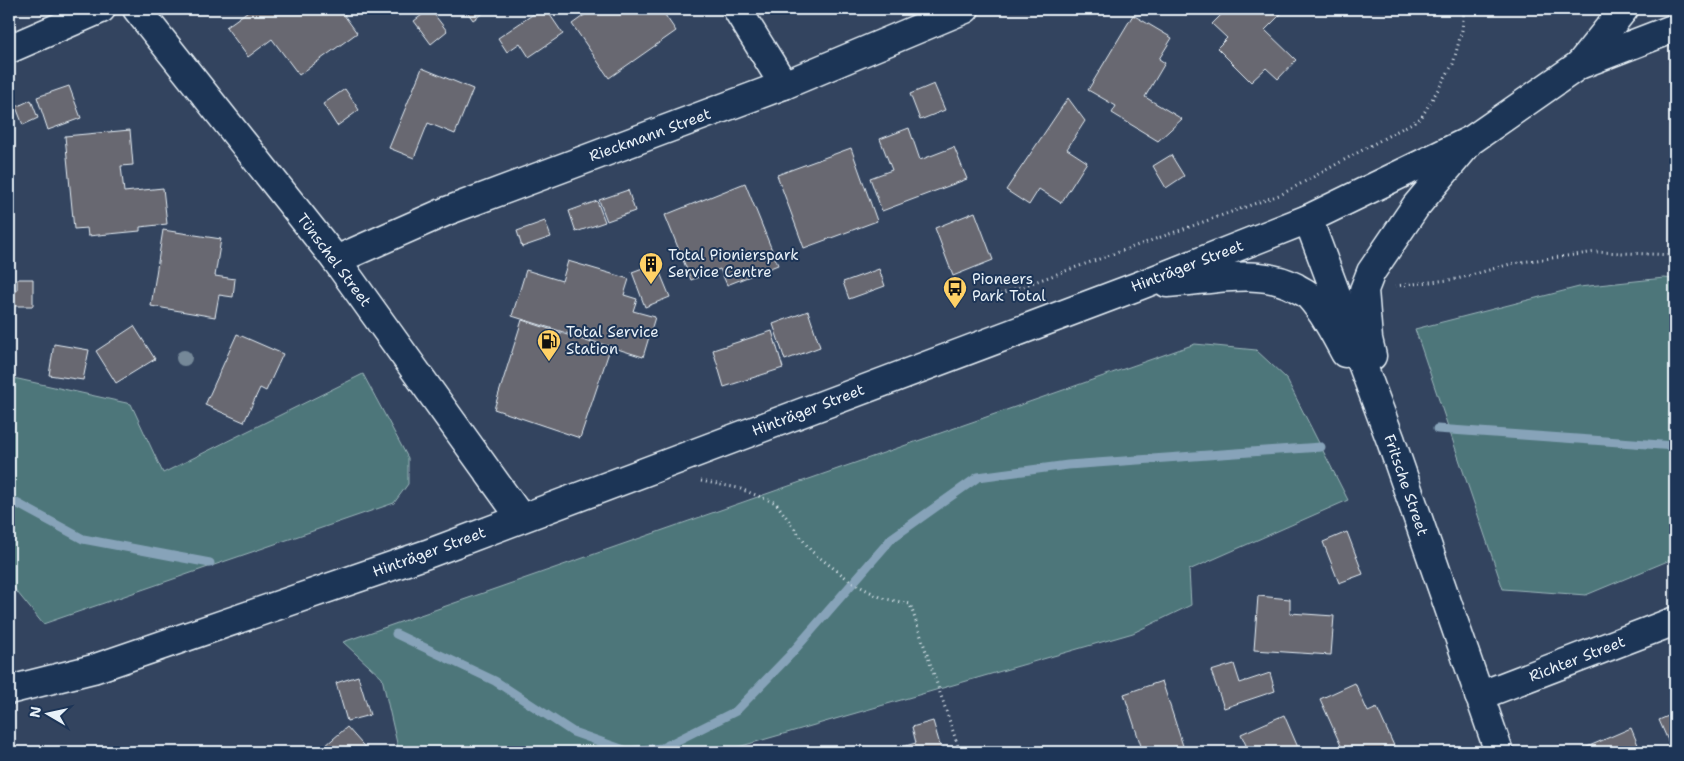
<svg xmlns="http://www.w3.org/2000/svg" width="1684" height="761" viewBox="0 0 1684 761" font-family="'Shantell Sans',sans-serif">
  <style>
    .green { fill: #4d767a; stroke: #9ab4b9 }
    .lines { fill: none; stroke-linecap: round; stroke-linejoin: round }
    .stream { stroke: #87a3b9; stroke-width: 9 }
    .building { fill: #676771; stroke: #e8f1f8 }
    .minor-casing { stroke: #e8f1f8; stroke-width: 31 }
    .path { stroke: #e8f1f8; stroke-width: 3; stroke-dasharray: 1 4; stroke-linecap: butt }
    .minor { stroke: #1d3557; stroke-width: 28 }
    .tree { fill: #748898 }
    .labels { text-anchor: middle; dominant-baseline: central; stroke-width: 4; stroke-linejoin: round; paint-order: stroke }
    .street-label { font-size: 15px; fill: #e8f1f8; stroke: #1d3557 }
    .poi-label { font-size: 15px; fill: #e8f1f8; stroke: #1d3557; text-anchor: start }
  </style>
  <rect width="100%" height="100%" fill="#33445f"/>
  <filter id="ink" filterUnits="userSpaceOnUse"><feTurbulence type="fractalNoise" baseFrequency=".02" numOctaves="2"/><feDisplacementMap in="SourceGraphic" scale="10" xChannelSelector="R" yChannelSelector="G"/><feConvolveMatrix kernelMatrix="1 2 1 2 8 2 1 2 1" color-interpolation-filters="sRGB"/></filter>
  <g filter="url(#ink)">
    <!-- green -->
    <g class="green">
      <polygon points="1664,278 1675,279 1675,558 1586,595 1503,589 1415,329 1579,287"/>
      <polygon points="1195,344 1256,350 1286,378 1348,500 1189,570 1191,605 1133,633 721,752 399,752 382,678 343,642"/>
      <polygon points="363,374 408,458 408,484 394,503 43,624 9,582 9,377 131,404 163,473"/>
    </g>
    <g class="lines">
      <!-- stream -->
      <g class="stream">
        <polyline points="1437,429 1675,446"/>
        <polyline points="9,499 83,539 210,563"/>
        <polyline points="396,634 495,681 573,732 627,751 662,748 736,711 790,655 892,538 978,477 1068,465 1321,447"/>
      </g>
    </g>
    <!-- building -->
    <g class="building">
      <polygon points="251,9 351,9 344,15 357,33 299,75 272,39 248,57 226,27"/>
      <polygon points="394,9 407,9 399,15"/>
      <polygon points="430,9 447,31 431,44 414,21"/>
      <polygon points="465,9 489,9 473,20"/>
      <polygon points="541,9 546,9 563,34 529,57 520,43 507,52 498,38"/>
      <polygon points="593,9 661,9 676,31 609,78 572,24"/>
      <polygon points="1227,9 1278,9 1282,13 1265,30 1296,60 1278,79 1266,68 1251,82 1217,48 1227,38 1212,24"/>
      <polygon points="1133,15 1172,38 1159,59 1165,63 1145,97 1182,119 1158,141 1112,113 1116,106 1088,90"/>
      <polygon points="422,68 473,89 455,134 428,123 414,158 389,148"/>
      <polygon points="934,84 945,110 920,120 910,94"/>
      <polygon points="69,86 81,118 48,130 37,97"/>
      <polygon points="345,89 359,110 337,126 323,104"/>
      <polygon points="1068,98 1085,121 1067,149 1087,162 1061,203 1039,189 1029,205 1006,190"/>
      <polygon points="31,100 38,118 23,125 16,107"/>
      <polygon points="909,128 920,160 954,147 967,179 882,211 870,178 892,170 880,139"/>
      <polygon points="130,130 133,165 121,166 124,192 163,188 167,224 140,227 140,231 88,236 87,228 74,229 65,136"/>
      <polygon points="851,148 877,221 804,248 777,175"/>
      <polygon points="1171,155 1184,176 1166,188 1153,166"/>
      <polygon points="745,183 778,265 727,285 720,269 691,280 665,215"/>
      <polygon points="628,190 635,211 607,221 599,200"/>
      <polygon points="597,201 605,222 576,232 569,211"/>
      <polygon points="975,212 993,260 953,276 935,228"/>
      <polygon points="545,221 551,237 522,247 517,231"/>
      <polygon points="163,230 221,239 215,276 235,279 233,297 219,295 215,317 151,306"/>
      <polygon points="568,261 629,279 624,295 637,299 633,311 655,317 643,357 512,316 526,270 562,281"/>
      <polygon points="656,263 670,297 645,307 632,272"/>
      <polygon points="879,269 885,286 849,299 843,282"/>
      <polygon points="17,279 33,279 33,306 9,306 9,291 17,291"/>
      <polygon points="808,311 820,347 785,360 773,324"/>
      <polygon points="522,320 610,349 580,438 494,409"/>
      <polygon points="134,326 155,359 116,383 96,351"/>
      <polygon points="772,331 783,368 724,387 713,350"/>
      <polygon points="237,334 283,354 266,391 260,388 244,422 205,405"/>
      <polygon points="54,344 89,350 83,380 49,375"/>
      <polygon points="1347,532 1363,574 1339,583 1323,542"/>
      <polygon points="1258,596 1290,599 1290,613 1334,616 1331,655 1254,650"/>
      <polygon points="1234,664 1240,683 1270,673 1275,691 1224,708 1211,671"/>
      <polygon points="358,676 370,715 347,721 336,683"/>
      <polygon points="1162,681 1185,752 1143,752 1124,694"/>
      <polygon points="1355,683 1368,712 1377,708 1395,748 1385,752 1334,752 1342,748 1320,699"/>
      <polygon points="1675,713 1675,752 1673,752 1659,720"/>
      <polygon points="1284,715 1300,752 1249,752 1241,734"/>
      <polygon points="933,721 942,752 884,752 916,743 912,727"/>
      <polygon points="347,727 369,752 318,752"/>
      <polygon points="1631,728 1641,752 1581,752 1580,750"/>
    </g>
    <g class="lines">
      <!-- minor casing -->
      <g class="minor-casing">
        <g id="minor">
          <polyline points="137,9 336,260 521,518"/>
          <polyline points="737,9 784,85"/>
          <polyline points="9,49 101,9"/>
          <polyline points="1580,64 1624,9"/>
          <polyline points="1308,219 1391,441 1499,752"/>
          <polyline points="336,260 447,211 784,85 965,9"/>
          <path d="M 1167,283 C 1208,281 1257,267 1295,287 C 1299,290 1305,292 1308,295 C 1323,311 1335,334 1345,353"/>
          <polyline points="1372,356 1368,339 1364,290 1371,272 1416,206 1467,145"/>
          <polyline points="9,690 93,669 427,554 1141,285 1308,219 1473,139 1579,65 1675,28"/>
          <polyline points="1479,696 1675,621"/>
        </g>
      </g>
      <!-- path -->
      <g class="path">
        <polyline points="1395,286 1457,279 1514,263 1597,252 1675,255"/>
        <polyline points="981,301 1282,194 1421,118 1453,64 1462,30 1464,9"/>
        <polyline points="701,481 738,488 776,503 811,551 853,583 882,598 910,604 960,752"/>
      </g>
      <!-- minor -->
      <use href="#minor" class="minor"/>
    </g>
    <!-- trees -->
    <circle class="tree" cx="184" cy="358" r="8"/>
  </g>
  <!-- icons -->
  <defs>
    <g id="building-pin" transform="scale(1.25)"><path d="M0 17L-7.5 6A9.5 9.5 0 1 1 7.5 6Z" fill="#ffd166" stroke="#1d3557"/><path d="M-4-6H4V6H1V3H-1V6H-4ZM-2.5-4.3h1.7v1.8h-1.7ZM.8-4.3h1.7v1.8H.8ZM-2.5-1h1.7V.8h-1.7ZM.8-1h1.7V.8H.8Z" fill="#111"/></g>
    <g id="bus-pin" transform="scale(1.25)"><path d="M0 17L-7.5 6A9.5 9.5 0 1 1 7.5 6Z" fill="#ffd166" stroke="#1d3557"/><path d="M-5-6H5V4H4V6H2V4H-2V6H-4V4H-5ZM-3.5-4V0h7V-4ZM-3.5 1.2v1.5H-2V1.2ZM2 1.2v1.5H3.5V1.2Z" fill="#111"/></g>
    <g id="fuel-pin" transform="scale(1.25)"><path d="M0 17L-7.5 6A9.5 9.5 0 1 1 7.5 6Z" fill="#ffd166" stroke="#1d3557"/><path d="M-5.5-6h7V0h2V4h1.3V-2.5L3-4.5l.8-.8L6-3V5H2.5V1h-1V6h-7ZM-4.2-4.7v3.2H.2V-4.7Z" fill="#111"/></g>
  </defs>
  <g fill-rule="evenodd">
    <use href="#building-pin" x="651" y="264"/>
    <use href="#bus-pin" x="955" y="288"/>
    <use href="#fuel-pin" x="549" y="341"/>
  </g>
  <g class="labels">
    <!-- street labels -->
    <g class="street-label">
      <text transform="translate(650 135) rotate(-20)">Rieckmann Street</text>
      <text transform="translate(334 260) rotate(53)">Tünschel Street</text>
      <text transform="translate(1187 266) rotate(-21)">Hinträger Street</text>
      <text transform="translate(808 410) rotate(-21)">Hinträger Street</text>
      <text transform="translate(1406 485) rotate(71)">Fritsche Street</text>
      <text transform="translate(429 552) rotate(-20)">Hinträger Street</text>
      <text transform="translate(1577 659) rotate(-21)">Richter Street</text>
    </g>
    <!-- poi labels -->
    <g class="poi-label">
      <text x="668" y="255">Total Pionierspark<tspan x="668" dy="17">Service Centre</tspan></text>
      <text x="972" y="279">Pioneers<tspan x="972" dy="17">Park Total</tspan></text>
      <text x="566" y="332">Total Service<tspan x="566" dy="17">Station</tspan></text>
    </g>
  </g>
  <!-- margin -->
  <rect width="1684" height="761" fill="none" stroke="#1d3557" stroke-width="30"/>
  <rect x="15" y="15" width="1654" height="731" fill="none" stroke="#e8f1f8" stroke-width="2" filter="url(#ink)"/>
  <!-- north arrow -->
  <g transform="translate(48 714) rotate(279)" stroke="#1d3557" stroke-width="4" paint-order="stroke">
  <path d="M0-4L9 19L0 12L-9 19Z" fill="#e8f1f8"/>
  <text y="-8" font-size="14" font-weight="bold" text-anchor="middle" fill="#e8f1f8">N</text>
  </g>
</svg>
